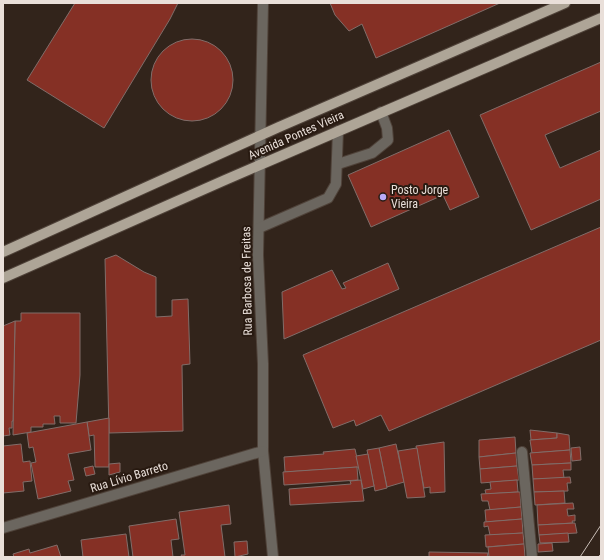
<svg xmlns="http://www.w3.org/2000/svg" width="604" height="560" viewBox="0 0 604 560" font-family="'Roboto Condensed',sans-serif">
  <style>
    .building { fill: #853025; stroke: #816d69 }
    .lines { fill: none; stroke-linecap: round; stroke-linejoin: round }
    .minor-casing { stroke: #4f4239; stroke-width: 12 }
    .major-casing { stroke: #4f4239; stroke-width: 12 }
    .minor { stroke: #6b665f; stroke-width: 10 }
    .major { stroke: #aea597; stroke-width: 10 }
    .tram { stroke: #c9beb7; stroke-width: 1 }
    .poi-dot { fill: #bbaaf6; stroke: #281a11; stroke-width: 1.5 }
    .labels { text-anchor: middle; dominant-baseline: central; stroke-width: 4; stroke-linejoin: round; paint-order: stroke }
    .street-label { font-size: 12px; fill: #e9dfd9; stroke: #281a11 }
    .poi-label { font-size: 12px; fill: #e9dfd9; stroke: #281a11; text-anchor: start }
  </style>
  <rect width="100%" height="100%" fill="#32241b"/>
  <!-- building -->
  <g class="building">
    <polygon points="75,3 178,3 170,19 104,128 27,80"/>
    <polygon points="330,3 500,3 376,58 362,24 349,31 335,15"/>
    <circle cx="192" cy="80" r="41"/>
    <polygon points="601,62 601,111 545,135 560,168 601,150 601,199 531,230 480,115"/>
    <polygon points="449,130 479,197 450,210 443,195 371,227 348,175"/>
    <polygon points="601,227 601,340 389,431 381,415 356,426 354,420 333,428 303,355"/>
    <polygon points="116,255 144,272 156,277 156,317 172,316 172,300 188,299 190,364 182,365 183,431 109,433 105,259"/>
    <polygon points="388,263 399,289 284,339 282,292 332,270 342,289 346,288 343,283"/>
    <polygon points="21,313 80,313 80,375 76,423 60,423 60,416 54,416 55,424 43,424 43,427 31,427 31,432 13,435 15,321 21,321"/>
    <polygon points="15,321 13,421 12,421 12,428 9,428 10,435 3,436 3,326"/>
    <polygon points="109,418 109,467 95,467 94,435 89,436 87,422"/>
    <polygon points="87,422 91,450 68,454 74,480 68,481 71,491 38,499 31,463 36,462 33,447 29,448 27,433"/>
    <polygon points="530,430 557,433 557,438 531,440"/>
    <polygon points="557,433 569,435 570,450 532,453 530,440 557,438"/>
    <polygon points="515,437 516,453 479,457 479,440"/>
    <polygon points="444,442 445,492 430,493 430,487 424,488 416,446"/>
    <polygon points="21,444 23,462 30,461 32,481 23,482 24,491 3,493 3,446"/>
    <polygon points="396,444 404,482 387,487 379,448"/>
    <polygon points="580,447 581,460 572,461 571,448"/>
    <polygon points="379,448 387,488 375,491 367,450"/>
    <polygon points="417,448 425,497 407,498 398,451"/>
    <polygon points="355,449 359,467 285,472 284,457 324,454 323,452"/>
    <polygon points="570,450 571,463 532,465 530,453"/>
    <polygon points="516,453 517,466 480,469 479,457"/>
    <polygon points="368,454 374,486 363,489 356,456"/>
    <polygon points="120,463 120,472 109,475 109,464"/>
    <polygon points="571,463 571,470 563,470 564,478 533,479 532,465"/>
    <polygon points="93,466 95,474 86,476 84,468"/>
    <polygon points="517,466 519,480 481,483 480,469"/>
    <polygon points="357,467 358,480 284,485 283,472"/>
    <polygon points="570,477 571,483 567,483 568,491 534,492 533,479"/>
    <polygon points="361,480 364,501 290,505 289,489 351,484 350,481"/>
    <polygon points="517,480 518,492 486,494 485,490 491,489 490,482"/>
    <polygon points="564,491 565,503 535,505 534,492"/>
    <polygon points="518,492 520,492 521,507 490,510 488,501 482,501 481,494"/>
    <polygon points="573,503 574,509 567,509 568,516 575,515 575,521 572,521 573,523 538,525 537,505"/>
    <polygon points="229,505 231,524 221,525 225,557 182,557 181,555 185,555 179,512"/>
    <polygon points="521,507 522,519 486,522 485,510"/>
    <polygon points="176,519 179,539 171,540 173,557 133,557 129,526"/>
    <polygon points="522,519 523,533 490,535 488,526 484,527 484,522"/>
    <polygon points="575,523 577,533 539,535 538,525"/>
    <polygon points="523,533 524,544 486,547 485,535"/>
    <polygon points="568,533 569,542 540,543 539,535"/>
    <polygon points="126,534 129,557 83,557 81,540"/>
    <polygon points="247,541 248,554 235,557 234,542"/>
    <polygon points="552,543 553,551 538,552 538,544"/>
    <polygon points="524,544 525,557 489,557 488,547"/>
    <polygon points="57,545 61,557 14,557 13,554 29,549 30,553"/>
    <polygon points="429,552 488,553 487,557 429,557"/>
  </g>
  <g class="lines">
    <!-- minor casing -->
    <g class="minor-casing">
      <g id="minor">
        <polyline points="263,3 258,255 263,364 263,451 273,557"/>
        <polyline points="338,164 372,153 388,140 387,128 381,112"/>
        <polyline points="259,228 328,198 336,184 338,131"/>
        <polyline points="522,452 532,557"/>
        <polyline points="3,528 263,451"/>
      </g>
    </g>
    <!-- major casing -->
    <g class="major-casing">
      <g id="major">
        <polyline points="3,252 279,127 565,3"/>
        <polyline points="3,278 225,180 601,18"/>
      </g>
    </g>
    <!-- minor -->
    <use href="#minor" class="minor"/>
    <!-- major -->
    <use href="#major" class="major"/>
    <!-- tram -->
    <g class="tram">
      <polyline points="580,557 601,525"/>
      <polyline points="598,557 601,554"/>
    </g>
  </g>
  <!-- markers -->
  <circle class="poi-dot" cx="383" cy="197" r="4"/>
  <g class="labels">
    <!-- street labels -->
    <g class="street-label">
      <text transform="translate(296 135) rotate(-24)">Avenida Pontes Vieira</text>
      <text transform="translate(247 281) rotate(-91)">Rua Barbosa de Freitas</text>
      <text transform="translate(129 477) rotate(-17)">Rua Lívio Barreto</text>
    </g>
    <!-- poi labels -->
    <g class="poi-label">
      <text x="391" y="190">Posto Jorge<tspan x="391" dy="14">Vieira</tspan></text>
    </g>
  </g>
  <!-- border -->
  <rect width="604" height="560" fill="none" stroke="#e9dfd9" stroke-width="8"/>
</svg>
